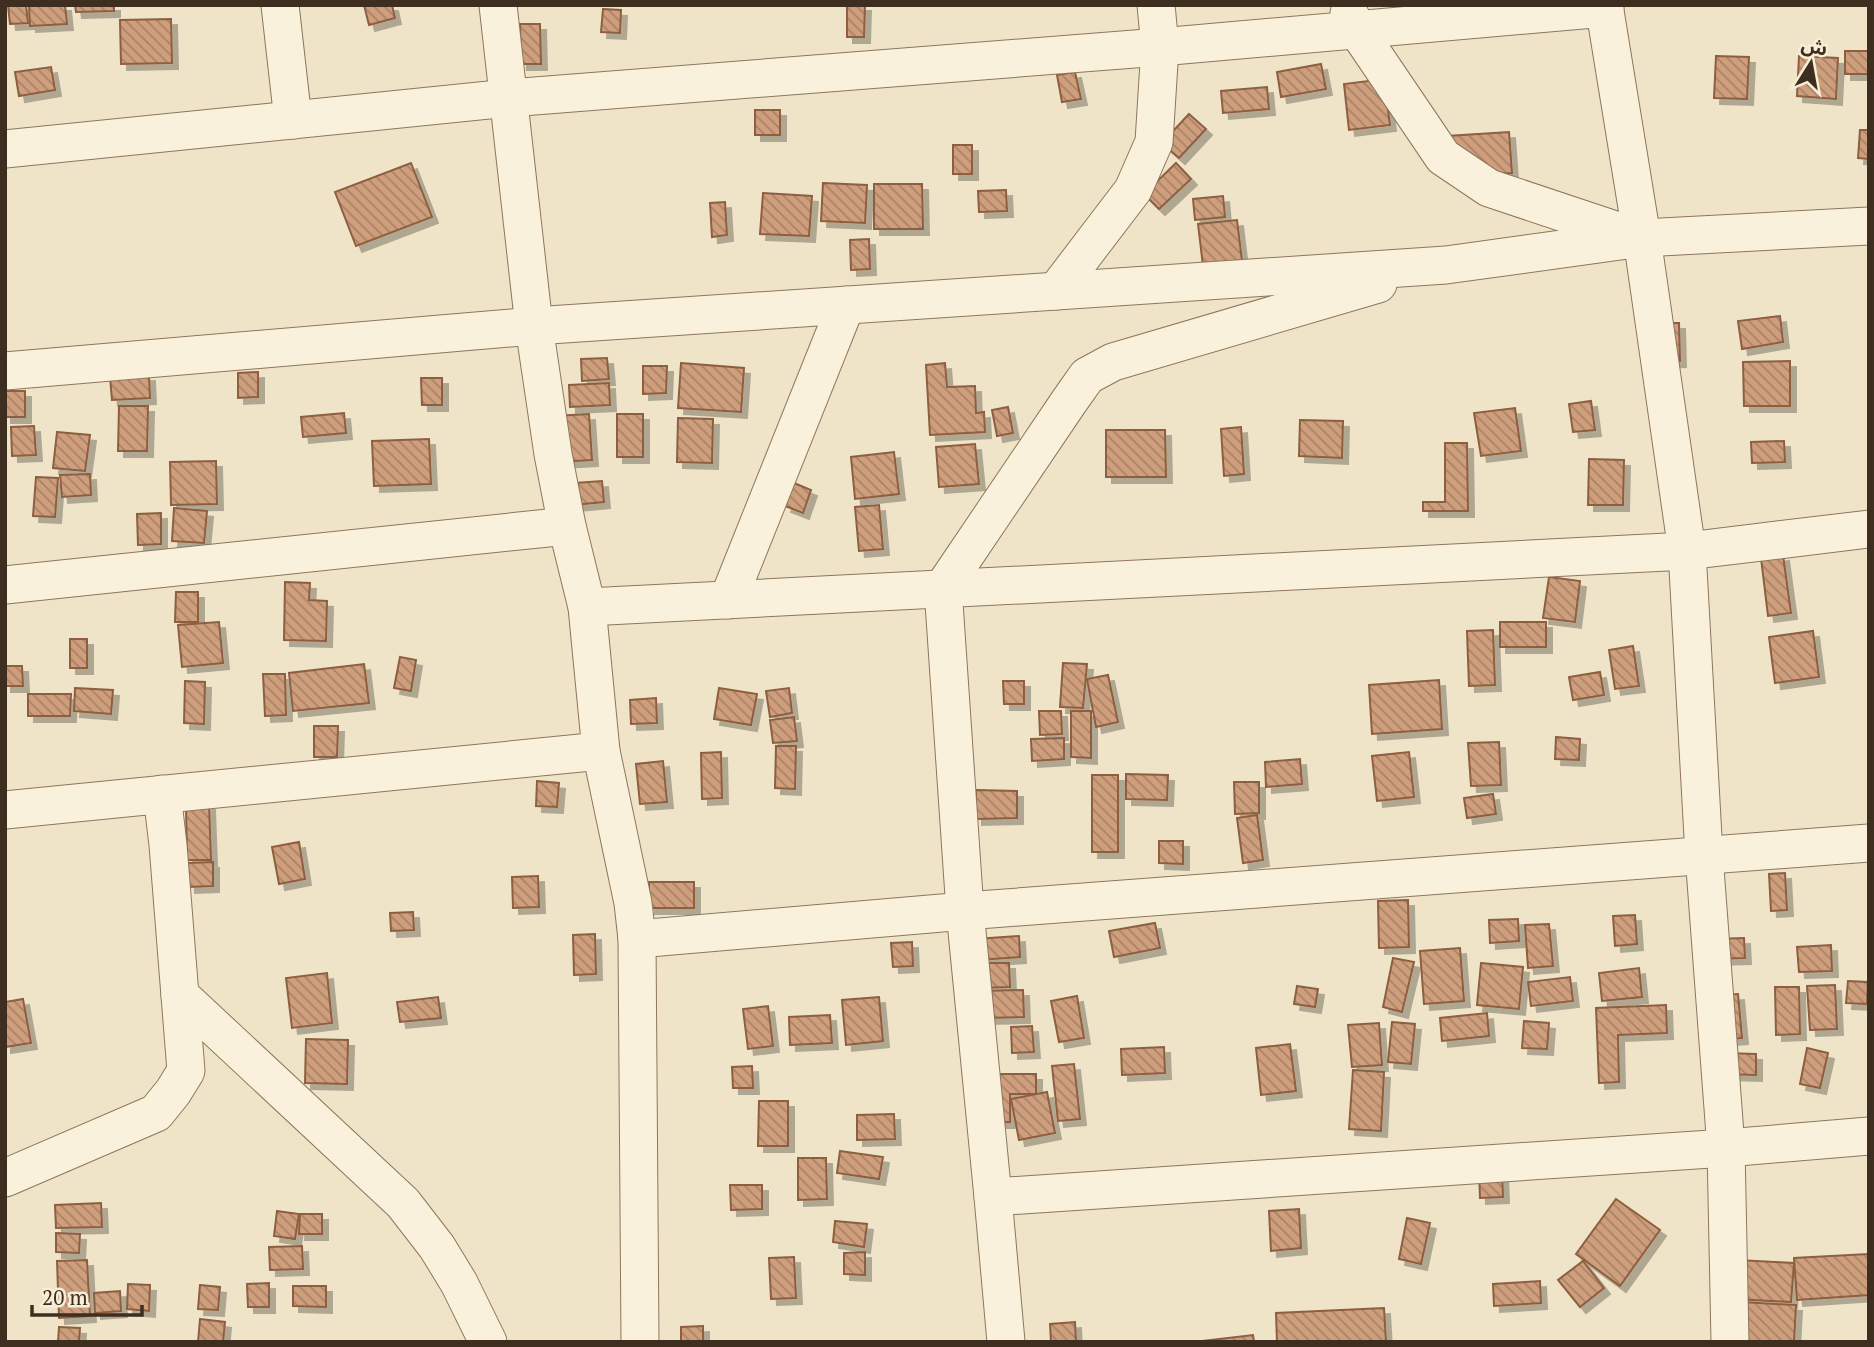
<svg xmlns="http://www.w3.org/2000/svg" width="1874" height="1347" viewBox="0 0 1874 1347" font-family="'PT Serif','Noto Sans Arabic',serif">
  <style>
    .building { fill: url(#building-back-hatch); stroke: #8d5f41; stroke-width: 2; filter: url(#shadow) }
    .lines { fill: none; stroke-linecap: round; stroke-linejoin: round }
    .minor-casing { stroke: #8d765c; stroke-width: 39 }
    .minor { stroke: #faf1dc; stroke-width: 37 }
  </style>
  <defs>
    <pattern id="building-back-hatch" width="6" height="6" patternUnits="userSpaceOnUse" patternTransform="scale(1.75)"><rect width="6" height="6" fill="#cf9f7d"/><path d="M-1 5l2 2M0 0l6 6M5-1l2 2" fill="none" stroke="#a98266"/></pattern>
    <filter id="shadow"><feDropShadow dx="6" dy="6" stdDeviation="0" flood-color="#0004"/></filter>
  </defs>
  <rect width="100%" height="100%" fill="#f0e4c8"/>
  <!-- building -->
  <g class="building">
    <polygon points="8,5 26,5 28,23 10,24"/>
    <polygon points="29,5 65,5 67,24 30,26"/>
    <polygon points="75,5 114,5 114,11 76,12"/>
    <polygon points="364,5 392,5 395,18 369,25"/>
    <polygon points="847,5 865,5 864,37 847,37"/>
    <polygon points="603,9 621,10 620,33 601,32"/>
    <polygon points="171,19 172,63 121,64 120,20"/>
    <polygon points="520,24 540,24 541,64 521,64"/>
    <rect x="1845" y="51" width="24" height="23"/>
    <polygon points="1716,56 1749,57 1747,99 1714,98"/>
    <polygon points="1799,56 1838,58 1836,99 1797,96"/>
    <polygon points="1321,64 1326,89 1281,97 1277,72"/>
    <polygon points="51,67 55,90 19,96 15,72"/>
    <polygon points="1075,72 1081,99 1062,102 1057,75"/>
    <polygon points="1384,79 1390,125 1349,130 1344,84"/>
    <polygon points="1267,87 1269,109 1223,113 1221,91"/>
    <rect x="755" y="110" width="25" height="25"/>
    <polygon points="1189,114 1206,129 1179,158 1162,143"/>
    <polygon points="1860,130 1869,130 1869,159 1858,158"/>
    <polygon points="1509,132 1512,173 1451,177 1447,136"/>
    <rect x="953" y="145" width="19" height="29"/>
    <polygon points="411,163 432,217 356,246 335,192"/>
    <polygon points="1176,163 1191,179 1159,209 1144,194"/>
    <polygon points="823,183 867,185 865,223 821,221"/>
    <polygon points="874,184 922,184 923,229 874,229"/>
    <polygon points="1006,190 1007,211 979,212 978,191"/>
    <polygon points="763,193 812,196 809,236 760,234"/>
    <polygon points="1223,196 1225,217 1195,220 1193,199"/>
    <polygon points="725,202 727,235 712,237 710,203"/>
    <polygon points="1237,220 1242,261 1203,266 1198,224"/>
    <polygon points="869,239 870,269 851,270 850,240"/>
    <polygon points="1780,316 1783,342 1742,349 1738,321"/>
    <polygon points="1657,323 1679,323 1680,361 1658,362"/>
    <polygon points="607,358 609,379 582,381 581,359"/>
    <polygon points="1790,361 1790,406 1744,406 1743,362"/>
    <polygon points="681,363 744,368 741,412 678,408"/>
    <polygon points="945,363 947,387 975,386 976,413 984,412 985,432 930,435 926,365"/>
    <polygon points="643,366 667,366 666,393 643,394"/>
    <polygon points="258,372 258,397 238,398 238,373"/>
    <polygon points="149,375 150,398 112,400 110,377"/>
    <polygon points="421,378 442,378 442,405 422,405"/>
    <polygon points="609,383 610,405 570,407 569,385"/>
    <rect x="5" y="391" width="20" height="26"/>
    <polygon points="1591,401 1595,430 1573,432 1569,404"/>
    <polygon points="119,406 148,406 147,451 118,451"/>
    <polygon points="1008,407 1013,433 997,436 992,410"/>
    <polygon points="1515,408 1521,451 1481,456 1474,413"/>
    <polygon points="344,413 346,433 303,437 301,417"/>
    <polygon points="589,414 592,460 557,462 554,416"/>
    <rect x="617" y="414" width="26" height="43"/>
    <polygon points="678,418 713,419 712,463 677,462"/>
    <polygon points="1300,420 1343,421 1342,458 1299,456"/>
    <polygon points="34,426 36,455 12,456 11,427"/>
    <polygon points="1241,427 1244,474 1224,476 1221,429"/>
    <polygon points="1106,430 1165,430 1166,477 1106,477"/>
    <polygon points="57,432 90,435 85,471 53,468"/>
    <polygon points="429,439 431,484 374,486 372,441"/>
    <polygon points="1784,441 1785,462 1752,463 1751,442"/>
    <polygon points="1445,443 1467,443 1468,511 1423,511 1423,502 1445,502"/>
    <polygon points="975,444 979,484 939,487 936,447"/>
    <polygon points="894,452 899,494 855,499 851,457"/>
    <polygon points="1589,459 1624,460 1623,505 1588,505"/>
    <polygon points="216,461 217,504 171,505 170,462"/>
    <polygon points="90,474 91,495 62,497 60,475"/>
    <polygon points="36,477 58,478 55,517 33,516"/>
    <polygon points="602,481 604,502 563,506 561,484"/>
    <polygon points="794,483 811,490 803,513 785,506"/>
    <polygon points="879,505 883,549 859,551 855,507"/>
    <polygon points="174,508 207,511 204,543 172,541"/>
    <polygon points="161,513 161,544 138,545 137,514"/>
    <polygon points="1783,555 1791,613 1768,616 1761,558"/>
    <polygon points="1549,577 1580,581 1575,622 1543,618"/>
    <polygon points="285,582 310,583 309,600 327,601 326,641 284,640"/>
    <polygon points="176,592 198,592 198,622 175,622"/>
    <polygon points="219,622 223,663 182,667 178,625"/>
    <rect x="1500" y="622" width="46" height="25"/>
    <polygon points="1493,630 1495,685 1469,686 1467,631"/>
    <polygon points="1813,631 1819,677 1775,683 1769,637"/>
    <rect x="70" y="639" width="17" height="29"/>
    <polygon points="1633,646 1639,686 1615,689 1609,650"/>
    <polygon points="400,657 416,660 411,691 394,688"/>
    <polygon points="1063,663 1087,664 1083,708 1060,707"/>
    <polygon points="364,664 369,703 293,711 289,673"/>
    <polygon points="5,666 22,666 23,686 5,686"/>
    <polygon points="1600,672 1604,695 1573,700 1569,677"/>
    <polygon points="263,674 285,674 286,715 265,716"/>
    <polygon points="1108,675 1118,722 1096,727 1087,679"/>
    <polygon points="1439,680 1442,729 1372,734 1369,685"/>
    <polygon points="185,681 205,682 204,724 184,723"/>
    <polygon points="1003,681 1024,681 1024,704 1004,704"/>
    <polygon points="75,688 113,690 111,714 74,711"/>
    <polygon points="719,688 757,694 751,725 714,719"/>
    <polygon points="789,688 792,713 770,717 766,691"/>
    <polygon points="28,694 71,694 70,716 28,716"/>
    <polygon points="656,698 657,723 631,724 630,700"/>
    <polygon points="1039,711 1061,711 1062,734 1040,735"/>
    <polygon points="1071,711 1091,711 1091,758 1071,757"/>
    <polygon points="794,717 797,741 773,743 770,720"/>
    <polygon points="314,726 338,726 337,757 314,757"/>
    <polygon points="1556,737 1580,739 1579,760 1555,759"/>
    <polygon points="1064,738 1064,759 1032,761 1031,739"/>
    <polygon points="1499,742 1501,785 1471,786 1468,743"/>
    <polygon points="776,746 796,746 795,789 775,788"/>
    <polygon points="721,752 722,798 702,799 701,753"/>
    <polygon points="1409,752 1414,797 1377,801 1372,756"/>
    <polygon points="1300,759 1302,784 1266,787 1265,762"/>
    <polygon points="663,761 667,802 640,804 636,764"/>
    <polygon points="1126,774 1168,775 1167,800 1126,799"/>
    <rect x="1092" y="775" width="26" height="77"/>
    <polygon points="537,781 559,783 557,807 536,806"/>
    <polygon points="1234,782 1259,782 1259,813 1235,814"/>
    <polygon points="976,790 1017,791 1017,818 976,819"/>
    <polygon points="1493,794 1496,814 1467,818 1464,798"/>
    <polygon points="209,804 211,860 187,860 186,805"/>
    <polygon points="1257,815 1263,860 1243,863 1237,818"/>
    <polygon points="1159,841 1183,841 1183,864 1159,863"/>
    <polygon points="299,842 305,879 279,884 272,847"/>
    <polygon points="213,862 213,886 189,887 188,863"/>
    <polygon points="1785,873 1787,910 1771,911 1769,874"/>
    <polygon points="538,876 539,907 513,908 512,877"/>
    <rect x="649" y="882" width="45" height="26"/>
    <polygon points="1408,900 1409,947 1379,948 1378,901"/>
    <polygon points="413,912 414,930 391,931 390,913"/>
    <polygon points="1635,915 1637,944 1615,946 1613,916"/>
    <polygon points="1518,919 1519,941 1490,943 1489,920"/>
    <polygon points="1155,923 1160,948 1114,957 1109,931"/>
    <polygon points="1549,924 1553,966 1528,968 1525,925"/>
    <polygon points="595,934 596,974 574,975 573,935"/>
    <polygon points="1019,936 1020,957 978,960 976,939"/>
    <polygon points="1744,938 1745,958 1712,959 1712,939"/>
    <polygon points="912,942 913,966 893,967 891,943"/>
    <polygon points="1831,945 1832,971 1799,972 1797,947"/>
    <polygon points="1460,948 1464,1001 1424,1004 1420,951"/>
    <polygon points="1393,958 1414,962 1402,1012 1383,1007"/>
    <polygon points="976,963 1009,963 1010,987 977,988"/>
    <polygon points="1481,963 1523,967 1519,1009 1477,1005"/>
    <polygon points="1639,968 1642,997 1602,1001 1599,973"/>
    <polygon points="327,973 332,1023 292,1028 286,978"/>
    <polygon points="1570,977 1573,1001 1531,1006 1528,982"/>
    <polygon points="1848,981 1868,982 1867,1004 1846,1003"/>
    <polygon points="1835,985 1837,1029 1810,1030 1807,986"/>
    <polygon points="1297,986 1318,989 1315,1007 1294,1004"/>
    <polygon points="1775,987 1799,987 1800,1034 1776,1035"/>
    <polygon points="1023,990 1024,1017 981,1018 980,991"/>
    <polygon points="1738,994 1742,1038 1716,1040 1713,996"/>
    <polygon points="1077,996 1084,1038 1059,1042 1051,1001"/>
    <polygon points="438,997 441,1018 400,1022 397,1002"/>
    <polygon points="879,997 883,1041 846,1045 842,1000"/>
    <polygon points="23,999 31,1043 5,1047 5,1002"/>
    <polygon points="1666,1005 1667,1033 1618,1035 1619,1082 1599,1083 1596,1008"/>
    <polygon points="768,1006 773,1046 748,1049 743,1009"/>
    <polygon points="1487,1013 1489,1036 1442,1041 1440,1018"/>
    <polygon points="830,1015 832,1043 790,1045 789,1017"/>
    <polygon points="1524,1021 1549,1023 1547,1049 1522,1048"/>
    <polygon points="1392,1022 1415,1024 1411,1064 1388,1062"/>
    <polygon points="1379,1023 1382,1065 1352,1067 1348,1025"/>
    <polygon points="1032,1026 1034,1052 1012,1053 1011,1027"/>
    <polygon points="306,1039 348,1040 347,1084 305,1083"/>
    <polygon points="1290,1044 1296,1091 1261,1095 1256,1048"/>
    <polygon points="1164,1047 1165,1073 1122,1075 1121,1049"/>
    <polygon points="1807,1048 1828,1053 1820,1088 1800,1084"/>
    <polygon points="1723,1053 1756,1054 1756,1075 1723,1074"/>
    <polygon points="1074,1064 1080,1119 1058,1121 1052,1066"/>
    <polygon points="752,1066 753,1088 733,1088 732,1067"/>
    <polygon points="1353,1070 1384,1072 1381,1131 1349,1129"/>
    <polygon points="985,1074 1036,1074 1036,1094 1010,1094 1010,1122 985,1122"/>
    <polygon points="1047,1092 1055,1133 1019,1140 1011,1099"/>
    <polygon points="759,1101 788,1101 788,1146 758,1146"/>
    <polygon points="894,1114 895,1139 857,1140 857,1115"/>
    <polygon points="840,1151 883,1157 879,1179 837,1173"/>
    <polygon points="798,1158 826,1158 827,1199 798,1200"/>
    <polygon points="1479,1170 1502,1170 1503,1197 1480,1198"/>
    <polygon points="730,1185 762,1185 762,1209 731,1210"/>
    <polygon points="1616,1199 1660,1230 1620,1286 1576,1254"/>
    <polygon points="101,1203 102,1227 56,1228 55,1205"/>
    <polygon points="1299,1209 1301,1248 1271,1251 1269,1211"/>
    <polygon points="277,1211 299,1214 295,1239 274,1236"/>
    <polygon points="300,1214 322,1214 322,1234 299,1234"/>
    <polygon points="1407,1218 1430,1223 1421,1264 1399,1259"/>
    <polygon points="835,1221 867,1224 864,1247 833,1242"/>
    <polygon points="56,1233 80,1234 79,1253 56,1252"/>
    <polygon points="302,1246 303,1269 270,1270 269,1247"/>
    <polygon points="865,1252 865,1275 844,1274 844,1253"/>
    <polygon points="1868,1254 1869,1295 1797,1300 1794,1258"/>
    <polygon points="794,1257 796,1298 771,1299 769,1258"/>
    <polygon points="87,1260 90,1316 59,1318 57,1261"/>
    <polygon points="1737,1260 1794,1263 1791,1302 1735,1299"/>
    <polygon points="1583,1261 1604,1288 1580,1307 1558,1280"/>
    <polygon points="1540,1281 1541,1303 1494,1306 1493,1284"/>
    <polygon points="269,1283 269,1307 248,1307 247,1284"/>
    <polygon points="128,1284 150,1285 149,1311 127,1309"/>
    <polygon points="200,1285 220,1287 218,1310 198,1309"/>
    <polygon points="293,1286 326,1286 326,1307 293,1306"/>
    <polygon points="120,1291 121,1311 95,1313 94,1293"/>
    <polygon points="1741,1302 1796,1305 1794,1342 1739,1342"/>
    <polygon points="1384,1308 1386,1342 1277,1342 1276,1313"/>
    <polygon points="200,1319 225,1322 223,1342 198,1342"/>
    <polygon points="1075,1322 1076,1342 1051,1342 1050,1324"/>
    <polygon points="703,1326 703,1342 681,1342 681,1327"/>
    <polygon points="59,1327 80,1328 79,1342 58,1342"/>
    <polygon points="1253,1335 1254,1342 1202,1341"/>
  </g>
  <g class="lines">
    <!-- minor casing -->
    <g class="minor-casing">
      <g id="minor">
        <polyline points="280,5 293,120"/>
        <polyline points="498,5 534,326 553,454 567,526 587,607 601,751 633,903 637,939 640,1342"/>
        <polyline points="1604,5 1642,238 1687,551 1704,855 1726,1148 1730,1342"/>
        <polyline points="1349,13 1357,30 1443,157 1489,188 1633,236"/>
        <polyline points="5,149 509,98 1160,47 1605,8"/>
        <polyline points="1056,291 1133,190 1154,142 1160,47 1156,5"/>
        <polyline points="5,371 534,326 1446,265 1642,238 1869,226"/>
        <polyline points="5,585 567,526"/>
        <polyline points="728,600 846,305"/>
        <polyline points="587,607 1687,551 1869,529"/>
        <polyline points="5,810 601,751"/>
        <polyline points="637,939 965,911 1869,843"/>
        <polyline points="180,995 403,1203 437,1247 459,1283 488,1342"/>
        <polyline points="5,1178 156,1113 173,1092 186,1071 168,845 162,794"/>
        <polyline points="993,1197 1726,1148 1869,1136"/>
        <polyline points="1006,1342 993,1197 965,911 943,588 1068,403 1087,376 1113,362 1378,284"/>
      </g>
    </g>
    <!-- minor -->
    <use href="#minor" class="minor"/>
  </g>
  <!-- border -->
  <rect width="1874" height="1347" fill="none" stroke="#3d2e20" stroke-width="14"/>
  <!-- north arrow -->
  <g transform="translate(1811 63) rotate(11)" stroke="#f7eed8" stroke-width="5" paint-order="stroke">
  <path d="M0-5L12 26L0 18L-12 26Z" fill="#3d2e20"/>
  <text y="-10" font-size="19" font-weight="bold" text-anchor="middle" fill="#3d2e20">ش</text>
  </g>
  <!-- scale -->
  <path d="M32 1305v10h110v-10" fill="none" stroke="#3d2e20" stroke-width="3.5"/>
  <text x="42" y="1305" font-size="21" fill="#3d2e20" stroke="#f7eed8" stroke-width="5" paint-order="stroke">20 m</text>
</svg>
